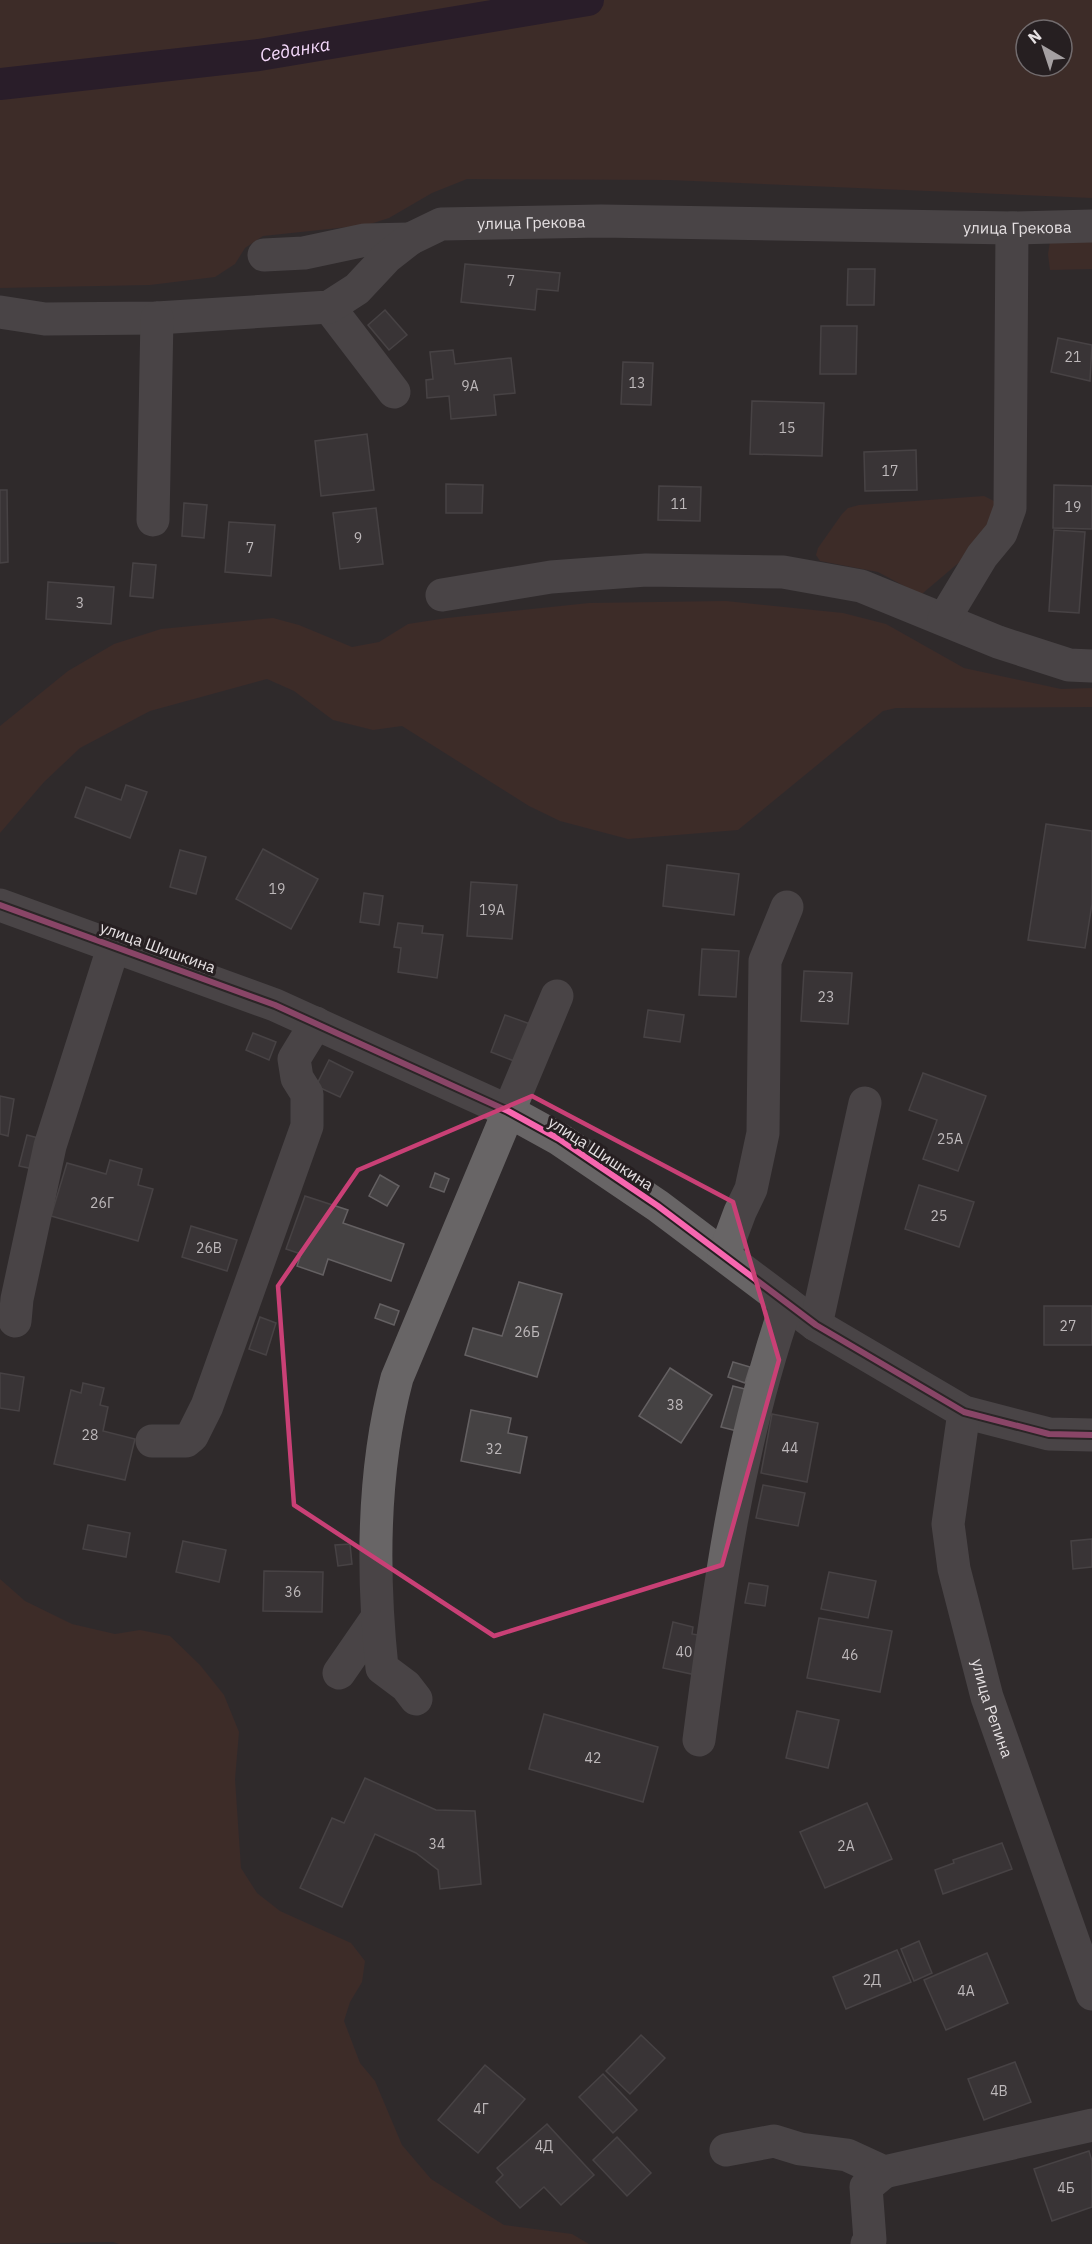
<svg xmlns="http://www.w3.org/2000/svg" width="1092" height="2244" viewBox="0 0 1092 2244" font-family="'IBM Plex Sans',sans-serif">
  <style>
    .green { fill: #4e2f25; fill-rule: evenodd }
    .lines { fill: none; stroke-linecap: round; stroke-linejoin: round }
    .canal { stroke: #220e27; stroke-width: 32 }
    .building { fill: #454243; stroke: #646062; stroke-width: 1.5 }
    .minor { stroke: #686566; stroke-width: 33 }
    .cycleway-casing { stroke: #261f21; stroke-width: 10 }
    .cycleway { stroke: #f766af; stroke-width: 6 }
    .marked { fill: none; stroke: #c94076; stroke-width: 4.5; stroke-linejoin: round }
    .labels { text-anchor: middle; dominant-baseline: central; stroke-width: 6; stroke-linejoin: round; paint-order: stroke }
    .number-label { font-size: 14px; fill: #bdb8ba }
    .street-label { font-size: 16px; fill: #e5e0e2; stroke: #261f21 }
    .water-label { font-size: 18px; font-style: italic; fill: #f5d9fb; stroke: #261f21 }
  </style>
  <rect width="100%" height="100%" fill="#2f2a2c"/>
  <!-- green -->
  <g class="green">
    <path d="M 0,0 L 1092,0 L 1092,198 L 670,180 L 467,179 L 432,193 L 389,218 L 367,225 L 263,236 L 245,248 L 235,264 L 215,277 L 150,285 L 0,288 ZM 1026,30 L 1062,30 L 1062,66 L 1026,66 Z"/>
    <polygon points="1092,238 1092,269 1050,270 1048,254 1050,242"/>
    <polygon points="984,496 996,502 999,514 975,549 923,593 917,593 878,572 820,561 816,555 818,548 842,514 848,508 859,505"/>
    <polygon points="726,601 843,613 886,624 964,668 1061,689 1092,688 1092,707 896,708 883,711 738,830 628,839 560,821 529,806 402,726 373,730 333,720 294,691 267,679 150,711 80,748 44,782 0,833 0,726 68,671 114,644 161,629 273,618 299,625 352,647 379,642 408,624 447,618 589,603"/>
    <polygon points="0,1579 25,1601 72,1624 115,1634 140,1630 170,1636 200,1665 224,1695 239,1732 235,1779 241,1868 257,1893 280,1911 351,1943 365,1961 362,1982 350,2002 344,2021 360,2063 375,2081 402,2145 431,2179 504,2225 572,2234 589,2244 119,2244 113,2242 0,2244"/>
  </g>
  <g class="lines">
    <!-- canal -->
    <path class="canal" id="s1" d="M 0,84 L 259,55 L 588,0"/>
  </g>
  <!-- building -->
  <g class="building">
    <polygon points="465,264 560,273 558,291 537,289 535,310 461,302"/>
    <polygon points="848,269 875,269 874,305 847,305"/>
    <polygon points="385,310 407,335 389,350 368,325"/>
    <polygon points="821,326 857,326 856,374 820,374"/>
    <polygon points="1058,338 1092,345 1090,381 1051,372"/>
    <polygon points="453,350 455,364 511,358 515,393 494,395 496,415 451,419 449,396 427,398 426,380 433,379 430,352"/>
    <polygon points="623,362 653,363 651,405 621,404"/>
    <polygon points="752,401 824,403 822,456 750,454"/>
    <polygon points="367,434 374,490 321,496 315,441"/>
    <polygon points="916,450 917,490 865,491 864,452"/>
    <polygon points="446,484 483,485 482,513 446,513"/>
    <polygon points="1054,485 1092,486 1092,529 1053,528"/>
    <polygon points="659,486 701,487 700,521 658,520"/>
    <polygon points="0,490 7,490 8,562 0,563"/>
    <polygon points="184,503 207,505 204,538 182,536"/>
    <polygon points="376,508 383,564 340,569 333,513"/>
    <polygon points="229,522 275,525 271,576 225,572"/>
    <polygon points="1054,530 1085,532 1079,613 1049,611"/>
    <polygon points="133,563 156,565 153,598 130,596"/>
    <polygon points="48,582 114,587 111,624 46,619"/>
    <polygon points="126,785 147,792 130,838 75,817 86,787 121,800"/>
    <polygon points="1046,824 1092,831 1092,904 1085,948 1028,940"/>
    <polygon points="263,849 318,879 291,929 236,899"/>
    <polygon points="180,850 206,857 196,894 170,887"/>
    <polygon points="667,865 739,874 734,915 663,906"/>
    <polygon points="471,882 517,885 512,939 467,936"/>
    <polygon points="364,893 383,896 379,925 360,922"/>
    <polygon points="398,923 423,926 422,933 443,935 437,978 398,972 401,948 394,947"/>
    <polygon points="702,949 739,951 736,997 699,995"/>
    <polygon points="804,971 852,973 848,1024 801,1021"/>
    <polygon points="648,1010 684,1015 680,1042 644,1037"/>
    <polygon points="505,1015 533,1025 519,1063 491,1052"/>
    <polygon points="253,1033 276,1042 269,1060 246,1050"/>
    <polygon points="329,1060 353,1072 340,1097 316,1086"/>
    <polygon points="923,1073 986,1096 958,1171 923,1159 937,1120 909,1110"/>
    <polygon points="0,1096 14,1099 8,1136 0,1134"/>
    <polygon points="27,1135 46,1140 38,1170 19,1166"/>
    <polygon points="110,1160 142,1169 138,1185 153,1189 138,1241 51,1216 67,1163 106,1174"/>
    <polygon points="435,1173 449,1179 444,1192 430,1187"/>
    <polygon points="380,1175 399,1186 387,1206 369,1196"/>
    <polygon points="919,1185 974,1202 959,1247 905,1229"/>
    <polygon points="305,1196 348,1210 343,1223 404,1244 391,1281 328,1259 323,1275 297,1266 301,1254 286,1249"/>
    <polygon points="191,1226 237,1240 227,1271 182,1257"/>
    <polygon points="519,1282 562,1294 537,1377 465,1355 473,1328 502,1336"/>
    <polygon points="380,1304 399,1311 394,1325 375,1318"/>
    <rect x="1044" y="1306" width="48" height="39"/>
    <polygon points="260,1317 276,1323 266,1355 249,1349"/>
    <polygon points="733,1362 750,1367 745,1383 728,1377"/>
    <polygon points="670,1368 712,1395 681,1443 639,1416"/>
    <polygon points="0,1373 24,1377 19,1411 0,1408"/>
    <polygon points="83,1383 104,1388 100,1405 108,1407 103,1431 135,1439 125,1480 54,1464 71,1390 81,1393"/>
    <polygon points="733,1386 757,1392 745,1433 721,1427"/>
    <polygon points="471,1410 511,1418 508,1433 527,1437 520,1473 461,1461"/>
    <polygon points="772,1414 818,1423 807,1482 761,1473"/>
    <polygon points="763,1485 805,1493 798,1526 756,1518"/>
    <polygon points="88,1525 130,1533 126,1557 83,1549"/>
    <polygon points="1092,1539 1092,1567 1073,1569 1071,1541"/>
    <polygon points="183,1541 226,1550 219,1582 176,1572"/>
    <polygon points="350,1544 352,1564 338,1566 335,1545"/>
    <polygon points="264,1571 323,1572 322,1612 263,1611"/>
    <polygon points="829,1572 876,1581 868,1618 821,1609"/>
    <polygon points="749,1583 768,1586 765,1606 745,1603"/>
    <polygon points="819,1618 892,1631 880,1692 807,1678"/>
    <polygon points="673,1622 693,1627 692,1634 704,1636 696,1675 663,1668"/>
    <polygon points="797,1711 839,1720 828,1768 786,1758"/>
    <polygon points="544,1714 658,1747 643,1802 529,1769"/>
    <polygon points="365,1778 436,1810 475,1811 481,1884 440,1889 438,1870 416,1853 375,1834 342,1907 300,1888 332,1818 344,1823"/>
    <polygon points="867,1803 892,1859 825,1888 800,1832"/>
    <polygon points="1002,1843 1012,1869 943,1894 935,1870 954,1863 953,1860"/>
    <polygon points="919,1941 932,1973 914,1981 901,1949"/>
    <polygon points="897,1950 911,1982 846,2009 833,1977"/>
    <polygon points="987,1953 1008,2003 946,2030 924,1980"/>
    <polygon points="641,2035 665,2058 630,2094 606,2071"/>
    <polygon points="1015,2062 1031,2102 984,2120 968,2079"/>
    <polygon points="485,2065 525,2099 478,2153 438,2120"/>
    <polygon points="603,2074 637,2110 613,2133 579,2097"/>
    <polygon points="547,2124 594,2175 561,2205 544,2187 520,2208 496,2182 503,2175 497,2168"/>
    <polygon points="617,2137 651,2173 627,2196 593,2160"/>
    <polygon points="1089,2151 1092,2161 1092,2207 1052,2221 1034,2169"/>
  </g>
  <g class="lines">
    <!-- minor -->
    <g class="minor">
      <polyline points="264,255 304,253 365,240 410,239"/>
      <polyline points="329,307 394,392"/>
      <path id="s2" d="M 0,312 L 45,319 L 157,318 L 329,307 L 357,289 L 387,257 L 410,239 L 441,224 L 601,221 L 1012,228 L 1092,226"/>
      <polyline points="153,520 157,318"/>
      <polyline points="442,595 551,577 646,570 783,572 861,586 998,642 1069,665 1092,666"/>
      <polyline points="944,619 982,556 1001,533 1010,508 1012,228"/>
      <polyline points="0,905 275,1005 508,1111 559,1139 658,1206 816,1325 964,1412 1049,1434 1092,1435"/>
      <polyline points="724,1255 740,1212 751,1189 763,1133 765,961 787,907"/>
      <polyline points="15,1321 17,1299 50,1146 114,945"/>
      <polyline points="816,1325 865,1103"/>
      <path id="s3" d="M 964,1412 L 948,1524 L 954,1569 L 987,1697 L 1092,1994"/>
      <polyline points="152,1441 186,1441 192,1436 207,1406 307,1126 307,1094 297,1078 294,1059 316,1023"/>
      <polyline points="339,1673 377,1618"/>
      <path d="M 416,1699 L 406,1686 L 382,1668 C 372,1572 372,1472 397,1378 L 557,996"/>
      <path d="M 699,1740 C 718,1593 738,1444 787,1303"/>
      <polyline points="726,2150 774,2141 800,2149 847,2155 884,2172 1092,2125"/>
      <polyline points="867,2244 870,2240 866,2187 884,2172"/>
    </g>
    <!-- cycleway casing -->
    <g class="cycleway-casing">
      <polyline id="cycleway" points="0,905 275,1005 508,1111 559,1139 658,1206 816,1325 964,1412 1049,1434 1092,1435"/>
    </g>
    <!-- cycleway -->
    <use href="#cycleway" class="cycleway"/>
  </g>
  <!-- marked area -->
  <path d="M0 0H1092V2244H0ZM 532,1096 L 733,1202 L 779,1360 L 722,1565 L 494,1636 L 294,1505 L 278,1286 L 358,1170 Z" fill="#2f2a2c" fill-opacity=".55" fill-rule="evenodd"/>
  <path class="marked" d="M 532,1096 L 733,1202 L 779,1360 L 722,1565 L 494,1636 L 294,1505 L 278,1286 L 358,1170 Z"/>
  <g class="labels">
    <!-- number labels -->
    <g class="number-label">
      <text x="511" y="281">7</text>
      <text x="1073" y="357">21</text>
      <text x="637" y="383">13</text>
      <text x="470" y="386">9А</text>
      <text x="787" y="428">15</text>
      <text x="890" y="471">17</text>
      <text x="679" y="504">11</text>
      <text x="1073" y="507">19</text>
      <text x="358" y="538">9</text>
      <text x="250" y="548">7</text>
      <text x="80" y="603">3</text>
      <text x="277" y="889">19</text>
      <text x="492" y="910">19А</text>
      <text x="826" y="997">23</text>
      <text x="950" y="1139">25А</text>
      <text x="102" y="1203">26Г</text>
      <text x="939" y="1216">25</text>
      <text x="209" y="1248">26В</text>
      <text x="1068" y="1326">27</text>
      <text x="527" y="1332">26Б</text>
      <text x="675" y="1405">38</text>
      <text x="90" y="1435">28</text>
      <text x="790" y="1448">44</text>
      <text x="494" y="1449">32</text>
      <text x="293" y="1592">36</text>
      <text x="684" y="1652">40</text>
      <text x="850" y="1655">46</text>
      <text x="593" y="1758">42</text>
      <text x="437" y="1844">34</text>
      <text x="846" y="1846">2А</text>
      <text x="872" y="1980">2Д</text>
      <text x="966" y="1991">4А</text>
      <text x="999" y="2091">4В</text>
      <text x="481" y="2109">4Г</text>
      <text x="544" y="2146">4Д</text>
      <text x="1066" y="2188">4Б</text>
    </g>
    <!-- street labels -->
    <g class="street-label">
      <text stroke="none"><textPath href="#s2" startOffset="561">улица Грекова</textPath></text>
      <text stroke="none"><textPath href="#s2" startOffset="1047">улица Грекова</textPath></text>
      <text transform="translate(158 947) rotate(20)">улица Шишкина</text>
      <text transform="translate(601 1153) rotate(33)">улица Шишкина</text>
      <text stroke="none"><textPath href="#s3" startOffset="303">улица Репина</textPath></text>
    </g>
    <!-- water labels -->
    <g class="water-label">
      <text stroke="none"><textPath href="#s1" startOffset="297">Седанка</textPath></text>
    </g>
  </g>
  <!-- north arrow -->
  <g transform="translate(1044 48) rotate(321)"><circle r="28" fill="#261f21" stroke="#726c6e" stroke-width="1.5"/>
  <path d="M0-4.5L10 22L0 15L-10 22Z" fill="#a5a0a2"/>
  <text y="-9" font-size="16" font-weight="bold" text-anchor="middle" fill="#e5e0e2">N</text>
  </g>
</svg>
